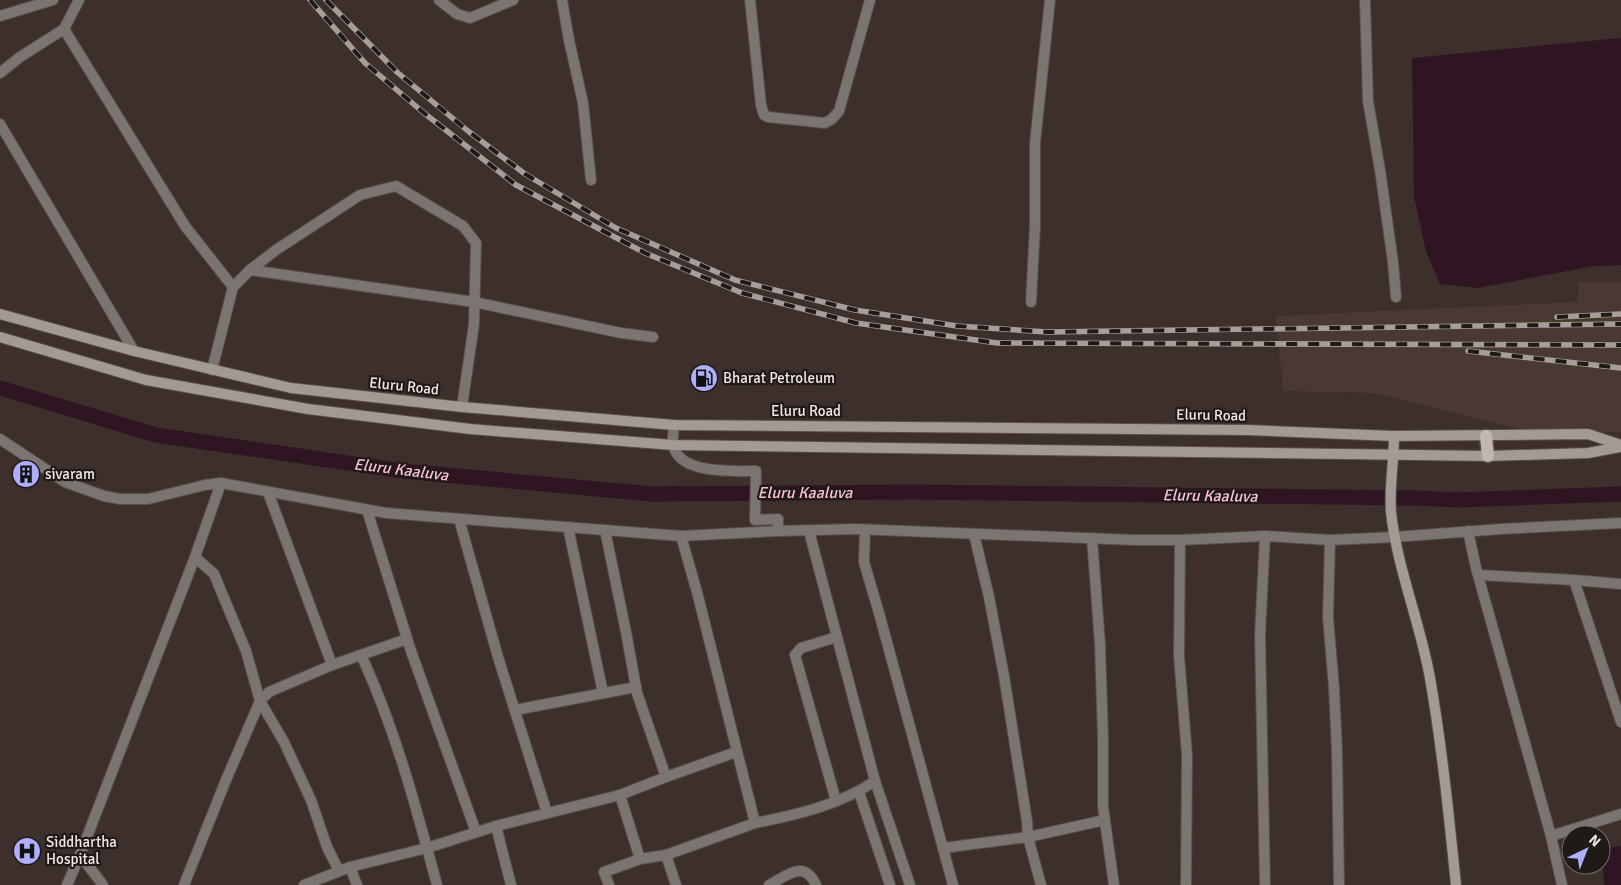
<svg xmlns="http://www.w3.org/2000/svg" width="1621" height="885" viewBox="0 0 1621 885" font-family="Signika,sans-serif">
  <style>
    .built { fill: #4a3933 }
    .water { fill: #2e1521 }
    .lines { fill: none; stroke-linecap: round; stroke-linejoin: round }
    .canal { stroke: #2e1521; stroke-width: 15 }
    .minor-casing { stroke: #594d4a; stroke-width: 12 }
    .tertiary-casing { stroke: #594d4a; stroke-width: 12 }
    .secondary-casing { stroke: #594d4a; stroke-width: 12 }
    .primary-casing { stroke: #594d4a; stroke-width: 15 }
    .minor { stroke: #7a7571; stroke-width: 10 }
    .tertiary { stroke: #7a7571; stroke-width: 10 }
    .secondary { stroke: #a29a94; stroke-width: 10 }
    .primary { stroke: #c1b7af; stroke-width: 12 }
    .rail-casing { stroke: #a79d9a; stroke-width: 5.5 }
    .rail { stroke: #1f1917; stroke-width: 4; stroke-dasharray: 11; stroke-linecap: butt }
    .labels { text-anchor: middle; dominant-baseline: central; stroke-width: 4.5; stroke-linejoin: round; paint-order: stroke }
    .poi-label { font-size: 15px; fill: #f0e8e5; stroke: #1f1917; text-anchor: start }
    .street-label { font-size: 15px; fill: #f0e8e5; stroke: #1f1917 }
    .water-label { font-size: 16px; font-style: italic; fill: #fbbfd8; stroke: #1f1917 }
  </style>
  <rect width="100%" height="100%" fill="#3c2f2c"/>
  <!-- built -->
  <polygon class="built" points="1579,282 1621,282 1621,432 1523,430 1375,393 1283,391 1276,316 1577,302"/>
  <!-- water -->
  <g class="water">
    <polygon points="1621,38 1621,265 1593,266 1478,288 1440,284 1426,251 1414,196 1412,58"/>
    <polygon points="1621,846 1621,885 1604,885 1602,849"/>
  </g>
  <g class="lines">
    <!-- canal -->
    <polyline class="canal" points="0,388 156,435 403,471 652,494 913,492 1416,498 1457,500 1621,494"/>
    <!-- minor casing -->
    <g class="minor-casing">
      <g id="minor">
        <polyline points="439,0 457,14 470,18 513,0"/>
        <polyline points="562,0 569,40 583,103 591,180"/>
        <polyline points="750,0 761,105 764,115 768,117 825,123 832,119 839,111 870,0"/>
        <polyline points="1365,0 1368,101 1380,170 1393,262 1396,297"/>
        <polyline points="0,16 53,0"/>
        <polyline points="64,29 185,226 233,287"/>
        <polyline points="0,73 20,57 64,29 79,0"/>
        <polyline points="0,124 134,351"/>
        <polyline points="250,270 276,250 360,195 396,186 463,226 476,243 474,324 462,407"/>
        <polyline points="1031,302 1035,226 1035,143 1050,0"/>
        <polyline points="212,370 233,287 250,270 474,302 621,333 653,337"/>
        <path d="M 674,425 C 674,431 672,438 673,444 C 678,475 734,471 756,471 L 755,520 L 778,519 L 778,531"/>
        <polyline points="268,492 332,665"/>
        <polyline points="367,510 411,651 476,832"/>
        <polyline points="459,519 498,657 547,813"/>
        <polyline points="568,527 603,693"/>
        <polyline points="865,530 864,562 879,613 953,885"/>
        <polyline points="809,531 875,781 910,885"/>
        <polyline points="1468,531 1476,568 1551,836 1621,814"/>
        <polyline points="974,534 989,597 1004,676 1027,821 1028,837 1105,820"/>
        <path d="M 681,536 L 697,592 L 755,823 C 796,815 840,805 875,781"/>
        <polyline points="1265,536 1260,635 1265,885"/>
        <polyline points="1395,537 1501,529 1621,523"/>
        <polyline points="1092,538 1100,644 1103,738 1103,807 1114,885"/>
        <polyline points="1180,540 1179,656 1187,755 1186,885"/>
        <polyline points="1330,540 1328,617 1334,688 1337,751 1339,885"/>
        <polyline points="1479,575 1574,580 1621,584"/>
        <polyline points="1574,580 1621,722"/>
        <path d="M 361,655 C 395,728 416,807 437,885"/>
        <polyline points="515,710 636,687"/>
        <polyline points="666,777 736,752"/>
        <polyline points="859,792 890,885"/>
        <polyline points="620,795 640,859 666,855 676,885"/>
        <polyline points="836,801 795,655 801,648 837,637"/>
        <polyline points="496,826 511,885"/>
        <polyline points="1551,836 1562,885"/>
        <polyline points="943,848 1028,837 1041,885"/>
        <polyline points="666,855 755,823"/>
        <polyline points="350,867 357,885"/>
        <polyline points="339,871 327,847 311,800 284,742 260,701 269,692 332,665 407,639"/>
        <polyline points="67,885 80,855"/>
        <polyline points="103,885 80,855 195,557 221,483"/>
        <polyline points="184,885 226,780 260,701 246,651 214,574 195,557"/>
        <polyline points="304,885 350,867 427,848 496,826 620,795 666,777 637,693 626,632 605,530"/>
        <polyline points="609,885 604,872 640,859"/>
        <path d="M 769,885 C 788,875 804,859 816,885"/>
      </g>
    </g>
    <!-- tertiary casing -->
    <g class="tertiary-casing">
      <polyline id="tertiary" points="0,439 65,482 104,496 120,499 148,499 205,485 221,483 386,513 681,536 778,531 855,529 1135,540 1180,540 1265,536 1330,540 1395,537"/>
    </g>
    <!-- secondary casing -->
    <g class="secondary-casing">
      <g id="secondary">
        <polyline points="0,314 134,351 291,388 462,407 674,425 1247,430 1394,436 1588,434 1621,445"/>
        <polyline points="0,337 146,380 308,409 470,429 673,445 1488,456 1588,453 1621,447"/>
        <path d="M 1394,436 C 1394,462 1389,487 1391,512 C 1397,568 1420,622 1430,678 C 1442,747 1449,816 1456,885"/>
      </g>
    </g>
    <!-- primary casing -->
    <g class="primary-casing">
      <polyline id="primary" points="1486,436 1488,456"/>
    </g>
    <!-- minor -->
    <use href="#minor" class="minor"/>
    <!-- tertiary -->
    <use href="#tertiary" class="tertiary"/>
    <!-- secondary -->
    <use href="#secondary" class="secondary"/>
    <!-- primary -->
    <use href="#primary" class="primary"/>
    <!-- rail casing -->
    <g class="rail-casing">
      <g id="rail">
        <polyline points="310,0 365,63 424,113 516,185 645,253 742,293 856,323 997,343 1621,345"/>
        <polyline points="326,0 398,73 468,131 525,174 616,228 735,280 855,310 957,326 1048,332 1621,324"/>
        <polyline points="1557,317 1621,314"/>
        <polyline points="1468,351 1621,368"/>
      </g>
    </g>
    <!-- rail -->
    <use href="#rail" class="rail"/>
  </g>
  <!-- icons -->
  <defs>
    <g id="fuel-disc" transform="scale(1.4375)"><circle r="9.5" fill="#aeaefa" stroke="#1f1917"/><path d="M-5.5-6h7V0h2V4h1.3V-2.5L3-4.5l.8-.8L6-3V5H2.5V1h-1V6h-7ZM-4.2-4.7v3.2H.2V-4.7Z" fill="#111"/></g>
    <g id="building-disc" transform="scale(1.4375)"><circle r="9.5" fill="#aeaefa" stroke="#1f1917"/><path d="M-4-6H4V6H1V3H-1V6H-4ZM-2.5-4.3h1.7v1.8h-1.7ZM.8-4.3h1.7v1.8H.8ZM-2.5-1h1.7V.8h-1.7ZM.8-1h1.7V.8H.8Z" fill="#111"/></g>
    <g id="hospital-disc" transform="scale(1.4375)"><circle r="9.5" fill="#aeaefa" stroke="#1f1917"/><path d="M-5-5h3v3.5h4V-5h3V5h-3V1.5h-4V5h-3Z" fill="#111"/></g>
  </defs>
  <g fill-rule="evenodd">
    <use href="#fuel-disc" x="704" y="378"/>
    <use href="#building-disc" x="26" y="474"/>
    <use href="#hospital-disc" x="27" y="851"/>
  </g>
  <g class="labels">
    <!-- poi labels -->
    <g class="poi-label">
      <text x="723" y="378">Bharat Petroleum</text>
      <text x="45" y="474">sivaram</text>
      <text x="46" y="842">Siddhartha<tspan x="46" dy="17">Hospital</tspan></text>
    </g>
    <!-- street labels -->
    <g class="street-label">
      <text transform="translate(404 386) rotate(6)">Eluru Road</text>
      <text x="806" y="411">Eluru Road</text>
      <text transform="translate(1211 415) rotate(1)">Eluru Road</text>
    </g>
    <!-- water labels -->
    <g class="water-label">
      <text transform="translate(401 470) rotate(7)">Eluru Kaaluva</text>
      <text x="805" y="493">Eluru Kaaluva</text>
      <text transform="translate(1210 496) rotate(1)">Eluru Kaaluva</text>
    </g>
  </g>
  <!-- north arrow -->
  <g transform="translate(1586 850) rotate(43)"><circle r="24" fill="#1f1917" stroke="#736c69"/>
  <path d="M0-4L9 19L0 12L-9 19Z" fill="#aeaefa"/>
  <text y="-8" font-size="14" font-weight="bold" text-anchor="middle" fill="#f0e8e5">N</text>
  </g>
</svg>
